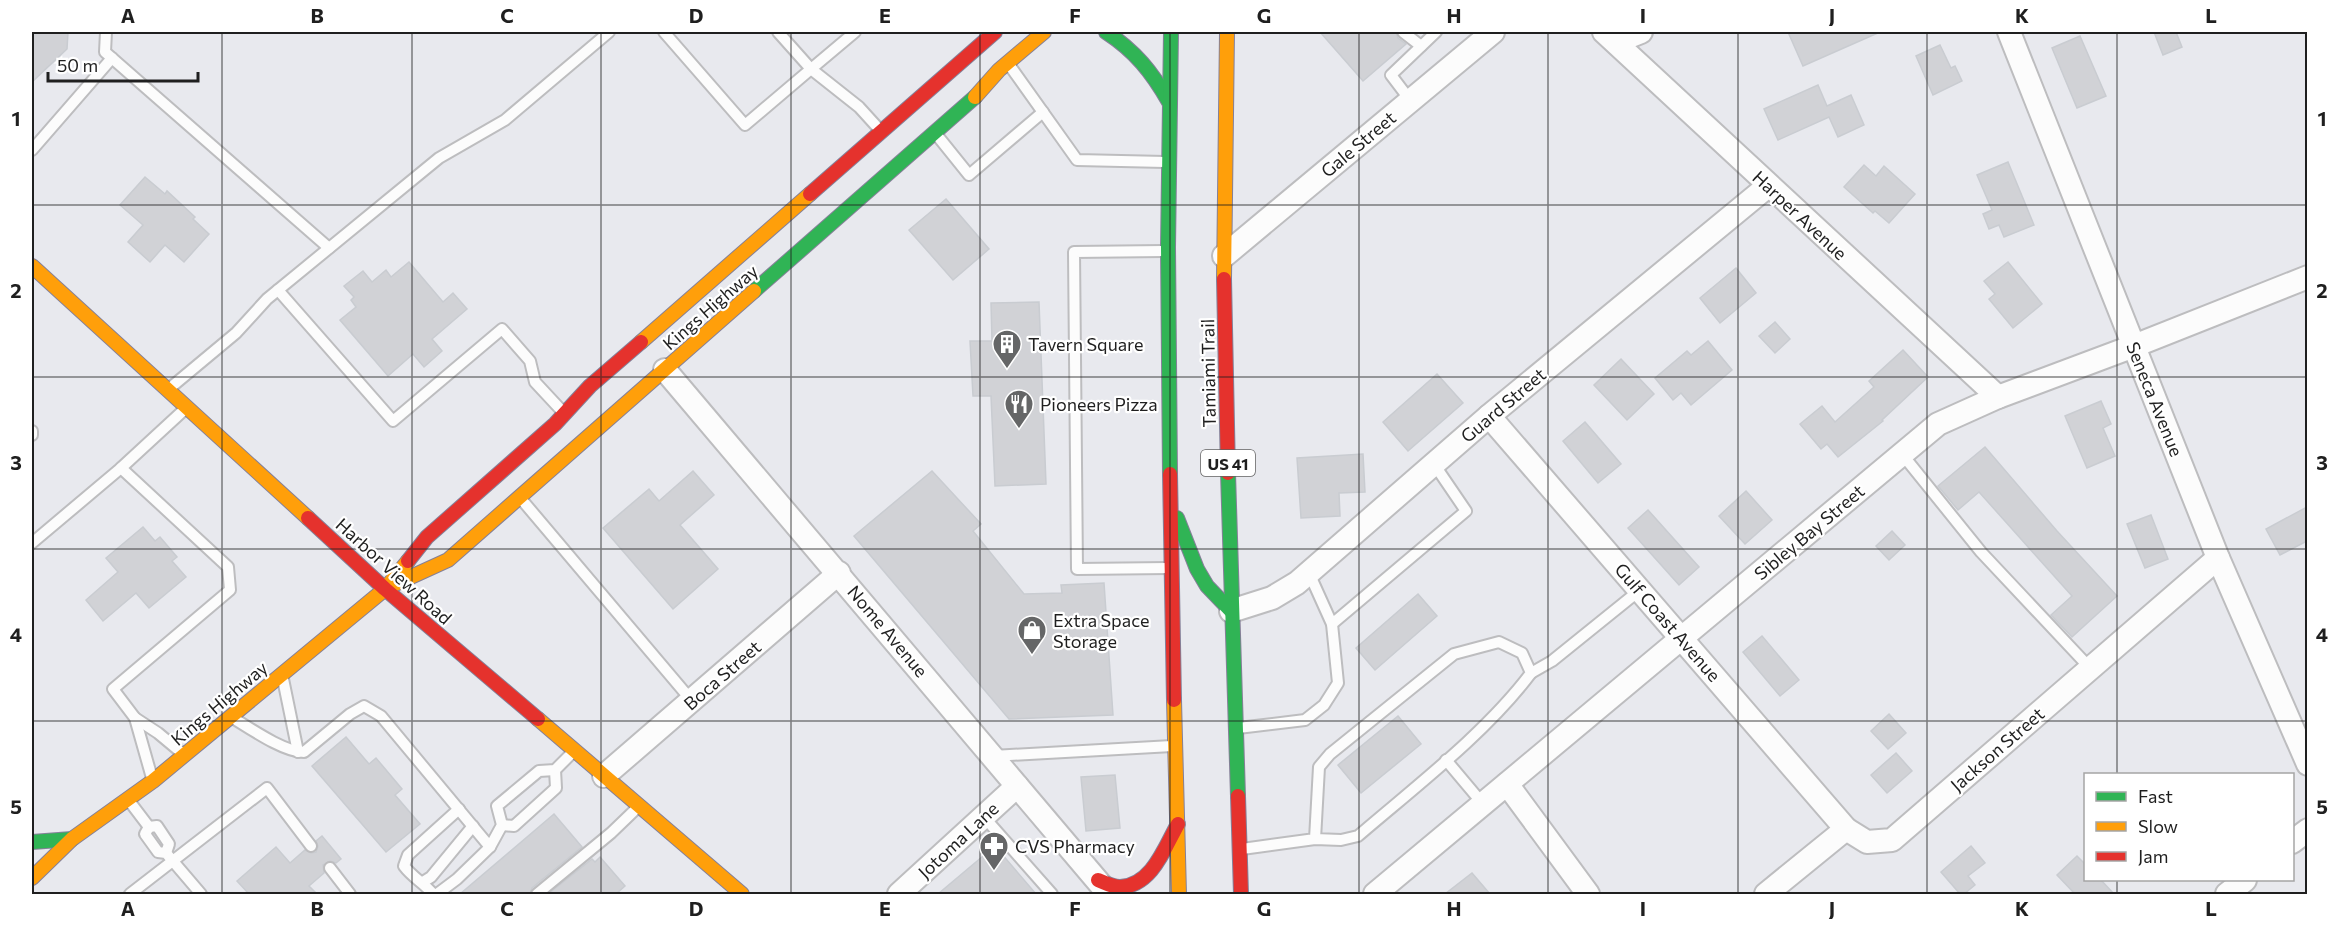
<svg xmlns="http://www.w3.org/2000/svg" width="2339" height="926" viewBox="0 0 2339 926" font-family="Commissioner,sans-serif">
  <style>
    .building { fill: #d1d2d6; stroke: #c9ccd1; stroke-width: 1.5 }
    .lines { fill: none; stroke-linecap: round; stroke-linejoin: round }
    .lane-casing { stroke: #bdbdbf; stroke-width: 14 }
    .street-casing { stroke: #bdbdbf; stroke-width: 26 }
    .fast-casing { stroke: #858098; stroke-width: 16 }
    .slow-casing { stroke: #858098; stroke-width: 16 }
    .jam-casing { stroke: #858098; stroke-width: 16 }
    .lane { stroke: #fcfcfc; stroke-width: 10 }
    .street { stroke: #fcfcfc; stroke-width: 22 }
    .fast { stroke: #30b455; stroke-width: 14 }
    .slow { stroke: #ff9f0a; stroke-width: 14 }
    .jam { stroke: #e5322d; stroke-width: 14 }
    .grid { fill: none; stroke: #1f1f1f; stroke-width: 1.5; stroke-opacity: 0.55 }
    .labels { text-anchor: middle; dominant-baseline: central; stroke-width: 4.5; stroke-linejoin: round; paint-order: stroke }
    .shield { fill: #fff; stroke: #626262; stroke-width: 1.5 }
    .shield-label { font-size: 16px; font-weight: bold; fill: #1f1f1f }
    .street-label { font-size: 18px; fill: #1f1f1f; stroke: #fff }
    .poi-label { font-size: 18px; fill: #1f1f1f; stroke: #fff; text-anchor: start }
    .neatline { fill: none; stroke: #1f1f1f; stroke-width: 2 }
    .grid-label { font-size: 20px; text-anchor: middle; font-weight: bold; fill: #1f1f1f }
  </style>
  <rect width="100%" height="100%" fill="#e8e9ee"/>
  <!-- building -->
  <g class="building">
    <polygon points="32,32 68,32 67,49 32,82"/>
    <polygon points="1320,32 1396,32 1398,38 1406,44 1363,81"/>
    <polygon points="1788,32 1880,32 1803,66"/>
    <polygon points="2154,32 2176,32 2182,47 2163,55"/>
    <polygon points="2080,36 2106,96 2077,108 2052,48"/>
    <polygon points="1940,45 1951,68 1955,66 1962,81 1933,95 1916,56"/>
    <polygon points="1818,85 1827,106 1851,95 1864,125 1838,137 1829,117 1778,140 1764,109"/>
    <polygon points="2008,162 2034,225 2004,237 1999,225 1989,229 1983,214 1992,210 1977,175"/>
    <polygon points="1864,165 1876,176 1884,166 1915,194 1889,223 1875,211 1873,213 1844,187"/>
    <polygon points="145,177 165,194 167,191 195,217 193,219 209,234 184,262 165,245 150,262 128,242 143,225 120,205"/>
    <polygon points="946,199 989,249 953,280 909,230"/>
    <polygon points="409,262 443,302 453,293 467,309 432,339 442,351 424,367 413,354 388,376 340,320 356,307 351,300 354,297 344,286 363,271 372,282 386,270 391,277"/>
    <polygon points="2008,262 2042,304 2013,328 1989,299 1995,294 1984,281"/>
    <polygon points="1736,268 1756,293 1720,323 1700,298"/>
    <polygon points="1039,302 1046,484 995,486 991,396 973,396 970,341 992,341 991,303"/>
    <polygon points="1775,322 1790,339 1775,353 1759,336"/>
    <polygon points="1708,341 1732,370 1691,405 1681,393 1673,400 1655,378 1687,351 1691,355"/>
    <polygon points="1903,350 1928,377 1882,420 1883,421 1838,457 1827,444 1821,449 1800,424 1822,406 1835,422 1874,387 1869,381"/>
    <polygon points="1621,359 1654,394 1627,420 1594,385"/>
    <polygon points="1437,374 1463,403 1408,451 1383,422"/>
    <polygon points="2101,401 2111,424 2103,428 2115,456 2087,468 2065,416"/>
    <polygon points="1585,422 1621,464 1598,483 1563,441"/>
    <polygon points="1985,447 2057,531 2117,596 2072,637 2051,615 2072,596 1979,492 1958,510 1938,486"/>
    <polygon points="1363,454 1365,492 1339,493 1340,516 1301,518 1297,458"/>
    <polygon points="693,471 714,495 680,525 718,569 673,609 603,528 649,489 659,501"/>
    <polygon points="932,471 981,524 973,531 1024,594 1062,593 1061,585 1104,583 1113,715 1009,719 854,536"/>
    <polygon points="1746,491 1772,520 1745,544 1719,516"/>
    <polygon points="2307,507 2307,541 2280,555 2266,529"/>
    <polygon points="1648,510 1699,567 1679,585 1628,528"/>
    <polygon points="2151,515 2168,559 2145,568 2127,524"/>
    <polygon points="143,527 155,541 160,537 177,557 172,561 186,577 149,608 136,593 103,621 86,600 118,572 106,558"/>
    <polygon points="1892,531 1905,545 1889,560 1876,546"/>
    <polygon points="1418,594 1437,616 1375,670 1356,648"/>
    <polygon points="1762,636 1799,680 1780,696 1743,652"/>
    <polygon points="1889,714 1906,733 1888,749 1871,731"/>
    <polygon points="1398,716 1421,744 1361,793 1338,765"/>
    <polygon points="346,737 369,764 376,758 402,789 395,795 420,824 386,852 312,766"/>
    <polygon points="1896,753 1912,771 1887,793 1871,775"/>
    <polygon points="1115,775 1120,828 1086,831 1081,777"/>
    <polygon points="554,814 582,847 532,888 530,894 460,894"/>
    <polygon points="322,836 341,859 336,863 330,861 323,865 324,873 309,886 317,894 249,894 237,881 276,847 290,863 305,850 311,853 316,852 318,846 316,841"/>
    <polygon points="995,846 1036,894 938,894"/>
    <polygon points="1971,846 1985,863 1968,876 1975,885 1964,894 1960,894 1941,872"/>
    <polygon points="2077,856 2085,864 2085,879 2100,879 2114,894 2075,894 2057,875"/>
    <polygon points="600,857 625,886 616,894 548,894 592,859 595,862"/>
    <polygon points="1472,873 1490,894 1445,894"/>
  </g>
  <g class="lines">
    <!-- lane casing -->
    <g class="lane-casing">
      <g id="lane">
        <polyline points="106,32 105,52 329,248"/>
        <polyline points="664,32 745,125 811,69 778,32"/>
        <polyline points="855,32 811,69 859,107 879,129"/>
        <polyline points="1403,32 1421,46"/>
        <polyline points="1010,66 1077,160 1165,162"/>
        <polyline points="1410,100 1391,75 1436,32"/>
        <polyline points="936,134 969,175 1043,112"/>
        <polyline points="32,150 112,58"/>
        <polyline points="1164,251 1074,252 1077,569 1169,568"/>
        <polyline points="278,290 393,421 502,329 530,361 535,382 562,411"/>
        <polyline points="170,388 236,333 267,299 439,158 505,120 609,32"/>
        <polyline points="32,431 32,435"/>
        <polyline points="1902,454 1981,552 2090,668"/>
        <polyline points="121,468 228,567 230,590 113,689 135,718 152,778"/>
        <polyline points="522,500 692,701"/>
        <polyline points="32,543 121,468 185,409"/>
        <polyline points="1332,624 1466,511 1434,464"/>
        <polyline points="1531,673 1552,661 1640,590"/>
        <polyline points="283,679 298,752"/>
        <polyline points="135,718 158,733 182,753"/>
        <path d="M 233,718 C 251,729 284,752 304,752 L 350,714 L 364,706 L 381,716 L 490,847"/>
        <polyline points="1238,728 1305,720 1324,705 1338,683 1332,624 1309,573"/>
        <polyline points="993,756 1172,746"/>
        <polyline points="1446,760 1483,804"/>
        <polyline points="130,802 149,827"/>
        <polyline points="984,817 1052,894"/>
        <polyline points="502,825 514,826 556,788 555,770"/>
        <polyline points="149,827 145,834 158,852 166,853 201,894"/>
        <polyline points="149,827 157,826 169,844 166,853"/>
        <path d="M 1242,849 L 1315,839 L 1341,840 L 1358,836 C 1415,787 1486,733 1531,673 L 1522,653 L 1499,642 L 1454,654 L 1330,754 L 1319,767 L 1315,839"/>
        <polyline points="330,868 350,894"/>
        <polyline points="423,882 431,877 473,826"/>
        <polyline points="130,894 267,788 311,846"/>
        <path d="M 433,894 C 423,882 413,878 404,866 L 408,855 L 459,809"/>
        <polyline points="437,894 457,879 490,847 502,825 497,806 539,771 555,770 572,753"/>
        <polyline points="537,894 611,833 637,808"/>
      </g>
    </g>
    <!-- street casing -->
    <g class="street-casing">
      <g id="street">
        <polyline points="1604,32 1998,397"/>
        <polyline points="2009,32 2218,558 2308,764"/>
        <polyline points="1616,42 1641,32"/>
        <polyline points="1224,256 1493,32"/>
        <polyline points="665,370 1106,891"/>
        <polyline points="1489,416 1846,829 1867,842 1892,840 2218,558"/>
        <polyline points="1231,611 1272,598 1297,583 1489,416 1768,186"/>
        <polyline points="604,776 839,573"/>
        <polyline points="1507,784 1588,894"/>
        <polyline points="2292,842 2308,830"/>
        <polyline points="899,894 1017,786"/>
        <polyline points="1375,894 1938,424 1998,397 2134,346 2308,277"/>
        <polyline points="1766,894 1846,829"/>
        <polyline points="2227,894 2245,880"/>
      </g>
    </g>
    <!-- fast casing -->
    <g class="fast-casing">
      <g id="fast">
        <path d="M 1106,32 C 1135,51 1152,72 1169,102"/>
        <polyline points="754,291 975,97"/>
        <polyline points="1228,473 1238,796"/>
        <polyline points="1170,474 1168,247 1171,32"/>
        <polyline points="1177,518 1197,569 1207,586 1231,611"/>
        <polyline points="32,842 72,839"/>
      </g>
    </g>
    <!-- slow casing -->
    <g class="slow-casing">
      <g id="slow">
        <polyline points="975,97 999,70 1044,32"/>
        <polyline points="32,266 308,518"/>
        <polyline points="1224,279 1227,32"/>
        <polyline points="641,342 810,194"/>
        <polyline points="391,586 448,560 754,291"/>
        <polyline points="1174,700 1179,894"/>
        <polyline points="538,719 742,894"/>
        <polyline points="32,878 72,839 153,781 385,589 408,561"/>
      </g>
    </g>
    <!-- jam casing -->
    <g class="jam-casing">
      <g id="jam">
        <polyline points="810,194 995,32"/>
        <polyline points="1224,279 1228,473"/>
        <polyline points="1170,474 1174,700"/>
        <polyline points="308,518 385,589 538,719"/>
        <polyline points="408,561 427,537 555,424 590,386 641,342"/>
        <polyline points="1238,796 1241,894"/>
        <path d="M 1098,880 C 1105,883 1113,887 1120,887 C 1152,886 1165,847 1178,824"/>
      </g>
    </g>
    <!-- lane -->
    <use href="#lane" class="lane"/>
    <!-- street -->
    <use href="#street" class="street"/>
    <!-- fast -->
    <use href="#fast" class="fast"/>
    <!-- slow -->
    <use href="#slow" class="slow"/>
    <!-- jam -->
    <use href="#jam" class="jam"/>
  </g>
  <!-- grid -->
  <path class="grid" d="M 222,32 L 222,894M 412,32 L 412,894M 601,32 L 601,894M 791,32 L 791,894M 980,32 L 980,894M 1170,32 L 1170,894M 1359,32 L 1359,894M 1548,32 L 1548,894M 1738,32 L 1738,894M 1927,32 L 1927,894M 2117,32 L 2117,774M 32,205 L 2308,205M 32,377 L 2308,377M 32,549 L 2308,549M 32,721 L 2308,721M 2117,880 L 2117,894"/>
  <!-- icons -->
  <defs>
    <g id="building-pin" transform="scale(1.5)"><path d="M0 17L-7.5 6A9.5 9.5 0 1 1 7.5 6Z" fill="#656667" stroke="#fff"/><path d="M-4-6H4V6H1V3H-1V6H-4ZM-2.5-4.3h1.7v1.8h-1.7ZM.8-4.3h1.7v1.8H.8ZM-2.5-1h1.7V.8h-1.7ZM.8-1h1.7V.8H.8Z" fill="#fff"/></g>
    <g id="restaurant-pin" transform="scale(1.5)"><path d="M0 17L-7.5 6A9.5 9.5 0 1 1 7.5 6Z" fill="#656667" stroke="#fff"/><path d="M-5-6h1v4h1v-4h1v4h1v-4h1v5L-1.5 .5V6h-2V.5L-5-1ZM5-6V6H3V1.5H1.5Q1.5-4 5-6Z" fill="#fff"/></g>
    <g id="shop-pin" transform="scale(1.5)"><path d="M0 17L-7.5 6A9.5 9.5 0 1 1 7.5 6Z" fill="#656667" stroke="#fff"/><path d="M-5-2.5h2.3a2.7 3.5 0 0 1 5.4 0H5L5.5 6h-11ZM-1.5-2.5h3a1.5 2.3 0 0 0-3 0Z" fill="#fff"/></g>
    <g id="pharmacy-pin" transform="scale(1.5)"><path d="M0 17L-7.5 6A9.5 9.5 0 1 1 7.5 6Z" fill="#656667" stroke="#fff"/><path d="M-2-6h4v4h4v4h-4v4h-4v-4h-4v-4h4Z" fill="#fff"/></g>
  </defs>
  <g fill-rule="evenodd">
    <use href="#building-pin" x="1007" y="344"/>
    <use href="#restaurant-pin" x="1019" y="404"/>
    <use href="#shop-pin" x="1032" y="630"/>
    <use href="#pharmacy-pin" x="994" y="846"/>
  </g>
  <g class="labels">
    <!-- shield labels -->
    <rect class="shield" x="1201" y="450" width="54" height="26" rx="4.5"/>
    <g class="shield-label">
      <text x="1228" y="463">US 41</text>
    </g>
    <!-- street labels -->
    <g class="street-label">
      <text transform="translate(1358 144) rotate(-40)">Gale Street</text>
      <text transform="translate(1800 215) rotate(43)">Harper Avenue</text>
      <text transform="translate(710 307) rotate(-41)">Kings Highway</text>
      <text transform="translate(1208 373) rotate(-91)">Tamiami Trail</text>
      <text transform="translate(2155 399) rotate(68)">Seneca Avenue</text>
      <text transform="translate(1503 405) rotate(-40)">Guard Street</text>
      <text transform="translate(1809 532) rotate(-40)">Sibley Bay Street</text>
      <text transform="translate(394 571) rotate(42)">Harbor View Road</text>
      <text transform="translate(1668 622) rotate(49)">Gulf Coast Avenue</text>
      <text transform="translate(888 631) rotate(50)">Nome Avenue</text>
      <text transform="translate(722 675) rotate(-41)">Boca Street</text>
      <text transform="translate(219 703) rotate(-40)">Kings Highway</text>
      <text transform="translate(1997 749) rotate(-41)">Jackson Street</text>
      <text transform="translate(958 840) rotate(-43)">Jotoma Lane</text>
    </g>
    <!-- poi labels -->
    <g class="poi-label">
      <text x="1028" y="344">Tavern Square</text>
      <text x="1040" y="404">Pioneers Pizza</text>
      <text x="1053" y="620">Extra Space<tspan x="1053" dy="21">Storage</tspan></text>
      <text x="1015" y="846">CVS Pharmacy</text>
    </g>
  </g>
  <!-- border -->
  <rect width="2339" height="926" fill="none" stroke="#ffffff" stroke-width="66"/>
  <!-- legend -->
  <rect x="2084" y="773" width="210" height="108" fill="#ffffff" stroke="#a5a5a5" stroke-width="1.5"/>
  <rect x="2096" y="792" width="30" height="9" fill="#30b455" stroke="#a5a5a5" stroke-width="1.5"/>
  <text x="2138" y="803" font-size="18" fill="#1f1f1f">Fast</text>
  <rect x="2096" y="822" width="30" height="9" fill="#ff9f0a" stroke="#a5a5a5" stroke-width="1.5"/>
  <text x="2138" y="833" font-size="18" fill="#1f1f1f">Slow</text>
  <rect x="2096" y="852" width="30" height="9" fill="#e5322d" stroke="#a5a5a5" stroke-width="1.5"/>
  <text x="2138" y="863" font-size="18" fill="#1f1f1f">Jam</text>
  <!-- scale -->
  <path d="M48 72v9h150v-9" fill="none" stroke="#1f1f1f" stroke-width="3"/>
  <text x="57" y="72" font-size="18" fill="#1f1f1f" stroke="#ffffff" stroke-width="4.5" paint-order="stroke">50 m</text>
  <rect x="33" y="33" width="2273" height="860" class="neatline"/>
  <g class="grid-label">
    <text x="128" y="23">A</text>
    <text x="317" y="23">B</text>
    <text x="507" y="23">C</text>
    <text x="696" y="23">D</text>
    <text x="885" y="23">E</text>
    <text x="1075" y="23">F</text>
    <text x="1264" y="23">G</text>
    <text x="1454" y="23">H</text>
    <text x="1643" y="23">I</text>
    <text x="1832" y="23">J</text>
    <text x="2022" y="23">K</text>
    <text x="2211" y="23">L</text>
    <text x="16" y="126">1</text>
    <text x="2322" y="126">1</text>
    <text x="16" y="298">2</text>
    <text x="2322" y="298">2</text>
    <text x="16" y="470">3</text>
    <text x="2322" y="470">3</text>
    <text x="16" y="642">4</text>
    <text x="2322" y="642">4</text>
    <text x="16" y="814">5</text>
    <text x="2322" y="814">5</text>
    <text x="128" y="916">A</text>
    <text x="317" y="916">B</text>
    <text x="507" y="916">C</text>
    <text x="696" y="916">D</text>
    <text x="885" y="916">E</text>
    <text x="1075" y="916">F</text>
    <text x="1264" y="916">G</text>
    <text x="1454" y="916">H</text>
    <text x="1643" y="916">I</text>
    <text x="1832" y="916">J</text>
    <text x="2022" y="916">K</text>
    <text x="2211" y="916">L</text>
  </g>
</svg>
